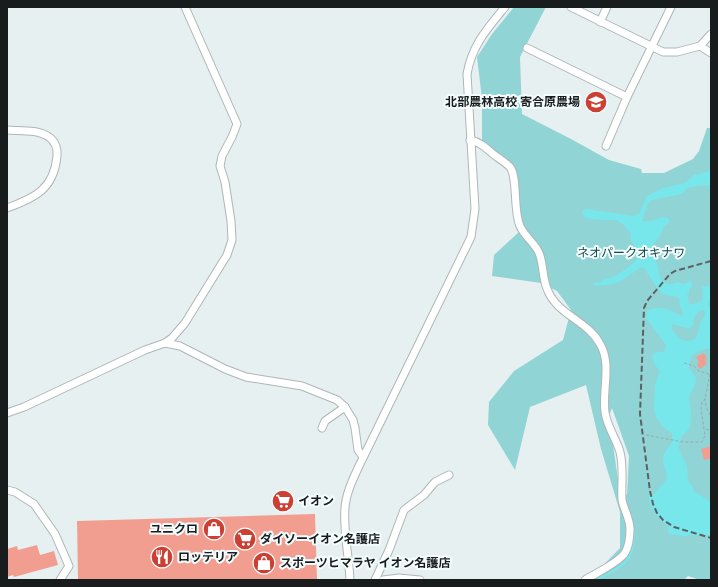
<svg xmlns="http://www.w3.org/2000/svg" width="718" height="587" viewBox="0 0 718 587" font-family="'Public Sans','Noto Sans JP',sans-serif">
  <style>
    .green { fill: #90d4d6; fill-rule: evenodd }
    .water { fill: #78e7eb; fill-rule: evenodd }
    .lines { fill: none; stroke-linecap: round; stroke-linejoin: round }
    .stream { stroke: #78e7eb; stroke-width: 2 }
    .building { fill: #f19e91 }
    .minor-casing { stroke: #aeb6b7; stroke-width: 9 }
    .path { stroke: #a1a8a9; stroke-width: 1; stroke-dasharray: 3 2; stroke-linecap: butt }
    .minor { stroke: #fff; stroke-width: 7 }
    .rail { stroke: #5c6161; stroke-width: 2; stroke-dasharray: 6 3; stroke-linecap: butt }
    .labels { text-anchor: middle; dominant-baseline: central; stroke-width: 4; stroke-linejoin: round; paint-order: stroke }
    .poi-label { font-size: 12px; font-weight: bold; fill: #191c1d; stroke: #f4fdfe; text-anchor: start }
    .park-label { font-size: 12px; fill: #124648; stroke: #f4fdfe }
  </style>
  <rect width="100%" height="100%" fill="#e7f0f0"/>
  <!-- green -->
  <path class="green" d="M 514,7 L 546,7 L 520,57 L 522,114 L 571,139 L 609,160 L 641,169 L 642,173 L 664,173 L 693,159 L 699,151 L 707,128 L 711,128 L 711,580 L 700,580 L 688,576 L 684,580 L 589,580 L 620,548 L 620,512 L 601,449 L 586,385 L 530,407 L 515,470 L 488,425 L 489,402 L 514,371 L 563,340 L 571,310 L 557,291 L 541,283 L 492,276 L 494,255 L 519,232 L 515,168 L 482,142 L 482,99 L 477,57 L 492,34 ZM 612,408 L 629,456 L 627,495 L 619,487 L 609,416 Z"/>
  <!-- water -->
  <path class="water" d="M 711,168 L 711,185 L 696,186 L 687,188 L 683,193 L 678,195 L 651,200 L 648,204 L 642,221 C 652,224 660,214 669,219 L 669,223 L 664,226 L 661,234 L 649,250 L 653,254 C 653,258 656,261 658,266 C 659,269 658,272 659,275 C 662,284 670,286 677,282 C 683,283 682,286 689,281 L 692,283 L 692,286 L 689,289 L 689,293 L 687,295 L 689,304 C 695,305 698,303 703,299 L 702,287 L 711,285 L 711,298 L 709,301 L 708,306 L 711,308 L 711,348 C 697,351 690,352 689,368 L 696,377 L 696,382 L 689,397 L 691,413 L 690,428 L 682,436 L 678,447 L 687,466 L 688,480 L 691,485 L 695,492 L 711,502 L 711,535 L 707,535 L 705,536 L 688,535 L 686,536 L 669,534 L 668,531 L 670,527 C 660,521 648,508 649,495 L 655,494 C 658,487 664,486 666,479 C 668,474 666,471 664,466 C 661,458 666,449 672,443 L 672,433 L 663,427 L 656,417 L 654,409 L 655,384 L 660,371 L 655,365 L 652,356 L 655,353 L 665,351 L 666,345 L 646,318 L 647,311 C 661,304 669,310 682,316 L 683,312 L 680,307 L 679,298 C 674,295 671,297 666,295 C 657,292 653,279 647,273 L 647,270 L 641,267 C 623,280 616,287 593,285 L 594,283 L 600,282 L 605,279 L 614,277 L 626,269 L 637,260 L 633,248 L 634,244 L 631,241 L 631,234 L 623,224 L 616,220 L 603,220 L 585,218 L 582,212 L 586,209 L 633,216 L 639,214 L 647,196 L 663,188 L 685,183 L 694,175 L 708,172 ZM 703,310 L 705,312 C 705,317 702,319 700,323 C 699,327 699,332 697,336 C 687,348 677,337 671,328 L 673,324 L 689,329 L 693,325 C 693,319 696,312 703,310 Z"/>
  <g class="lines">
    <!-- stream -->
    <path class="stream" d="M 596,580 C 622,567 635,562 634,530"/>
  </g>
  <!-- building -->
  <g class="building">
    <polygon points="704,353 707,359 705,360 707,364 700,369 697,365 699,362 696,357"/>
    <polygon points="711,446 711,458 704,460 701,449"/>
    <polygon points="315,514 317,580 78,580 77,521"/>
    <polygon points="37,545 40,555 54,551 58,565 14,577 13,575 7,577 7,549 17,546 18,550"/>
  </g>
  <g class="lines">
    <!-- minor casing -->
    <g class="minor-casing">
      <g id="minor">
        <polyline points="571,7 663,52 677,52 700,46 711,34"/>
        <polyline points="600,22 607,7"/>
        <polyline points="700,46 711,53"/>
        <polyline points="527,48 627,97"/>
        <path d="M 7,130 C 20,131 38,129 49,137 C 55,141 58,149 57,156 C 54,189 35,198 7,208"/>
        <path d="M 470,140 C 480,142 486,148 493,154 C 498,158 505,162 510,167 C 518,177 513,211 520,226 C 524,236 535,243 539,253 C 544,265 542,279 548,291 C 558,315 588,321 600,344 C 612,364 602,390 605,412 C 607,427 616,438 620,452 C 624,468 621,484 622,500 C 624,510 630,519 630,529 C 630,536 629,546 625,553 C 618,563 596,573 585,580"/>
        <polyline points="606,146 627,97 671,7"/>
        <polyline points="165,343 180,346 225,369 246,377 302,386 337,400 345,407 353,420 355,428 358,450 363,457"/>
        <polyline points="7,413 24,407 145,350 165,343 172,338 185,323 227,255 232,240 231,221 225,182 220,166 222,156 232,137 237,124 185,7"/>
        <polyline points="322,428 325,421 345,407"/>
        <polyline points="7,490 15,492 34,504 55,534 69,566 60,580"/>
        <path d="M 350,580 C 349,556 343,531 345,508 C 346,493 353,479 359,466 L 471,237 L 475,209 L 467,74 C 472,45 487,29 505,7"/>
        <polyline points="375,580 389,550 404,510 424,495 435,482 449,475"/>
        <polyline points="383,580 399,578 420,580"/>
      </g>
    </g>
    <!-- path -->
    <g class="path">
      <polyline points="684,363 694,366 699,371 709,374"/>
      <polyline points="711,369 705,399 706,407 711,417"/>
      <polyline points="706,430 711,429"/>
      <polyline points="646,435 683,442 702,442 705,436 701,408 702,402 705,399"/>
    </g>
    <!-- minor -->
    <use href="#minor" class="minor"/>
    <!-- rail -->
    <polyline class="rail" points="711,261 675,271 670,274 647,301 644,308 640,414 650,491 653,504 657,513 663,520 674,527 711,538"/>
  </g>
  <!-- icons -->
  <defs>
    <g id="school-disc" transform="scale(1.15)"><circle r="9.5" fill="#cc3f33" stroke="#f4fdfe"/><path d="M0-5L7-2L0 1L-7-2ZM-4 1L0 2.5L4 1V4Q0 6-4 4Z" fill="#fff"/></g>
    <g id="supermarket-disc" transform="scale(1.15)"><circle r="9.5" fill="#cc3f33" stroke="#f4fdfe"/><path d="M-6-5.5h2.5l.6 2H6L4.5 2H-2.5L-4.4-4H-6ZM-1.5 3.2a1.3 1.3 0 1 0 .1 0ZM3 3.2a1.3 1.3 0 1 0 .1 0Z" fill="#fff"/></g>
    <g id="shop-disc" transform="scale(1.15)"><circle r="9.5" fill="#cc3f33" stroke="#f4fdfe"/><path d="M-5-2.5h2.3a2.7 3.5 0 0 1 5.4 0H5L5.5 6h-11ZM-1.5-2.5h3a1.5 2.3 0 0 0-3 0Z" fill="#fff"/></g>
    <g id="restaurant-disc" transform="scale(1.15)"><circle r="9.5" fill="#cc3f33" stroke="#f4fdfe"/><path d="M-5-6h1v4h1v-4h1v4h1v-4h1v5L-1.5 .5V6h-2V.5L-5-1ZM5-6V6H3V1.5H1.5Q1.5-4 5-6Z" fill="#fff"/></g>
  </defs>
  <g fill-rule="evenodd">
    <use href="#school-disc" x="596" y="102"/>
    <use href="#supermarket-disc" x="283" y="501"/>
    <use href="#shop-disc" x="214" y="529"/>
    <use href="#supermarket-disc" x="245" y="539"/>
    <use href="#restaurant-disc" x="162" y="557"/>
    <use href="#shop-disc" x="264" y="563"/>
  </g>
  <g class="labels">
    <!-- poi labels -->
    <g class="poi-label">
      <text x="580" y="102" text-anchor="end">北部農林高校 寄合原農場</text>
      <text x="298" y="501">イオン</text>
      <text x="198" y="529" text-anchor="end">ユニクロ</text>
      <text x="260" y="539">ダイソーイオン名護店</text>
      <text x="178" y="557">ロッテリア</text>
      <text x="280" y="563">スポーツヒマラヤ イオン名護店</text>
    </g>
    <!-- park labels -->
    <g class="park-label">
      <text x="631" y="253">ネオパークオキナワ</text>
    </g>
  </g>
  <!-- border -->
  <rect width="718" height="587" fill="none" stroke="#191c1d" stroke-width="16"/>
</svg>
